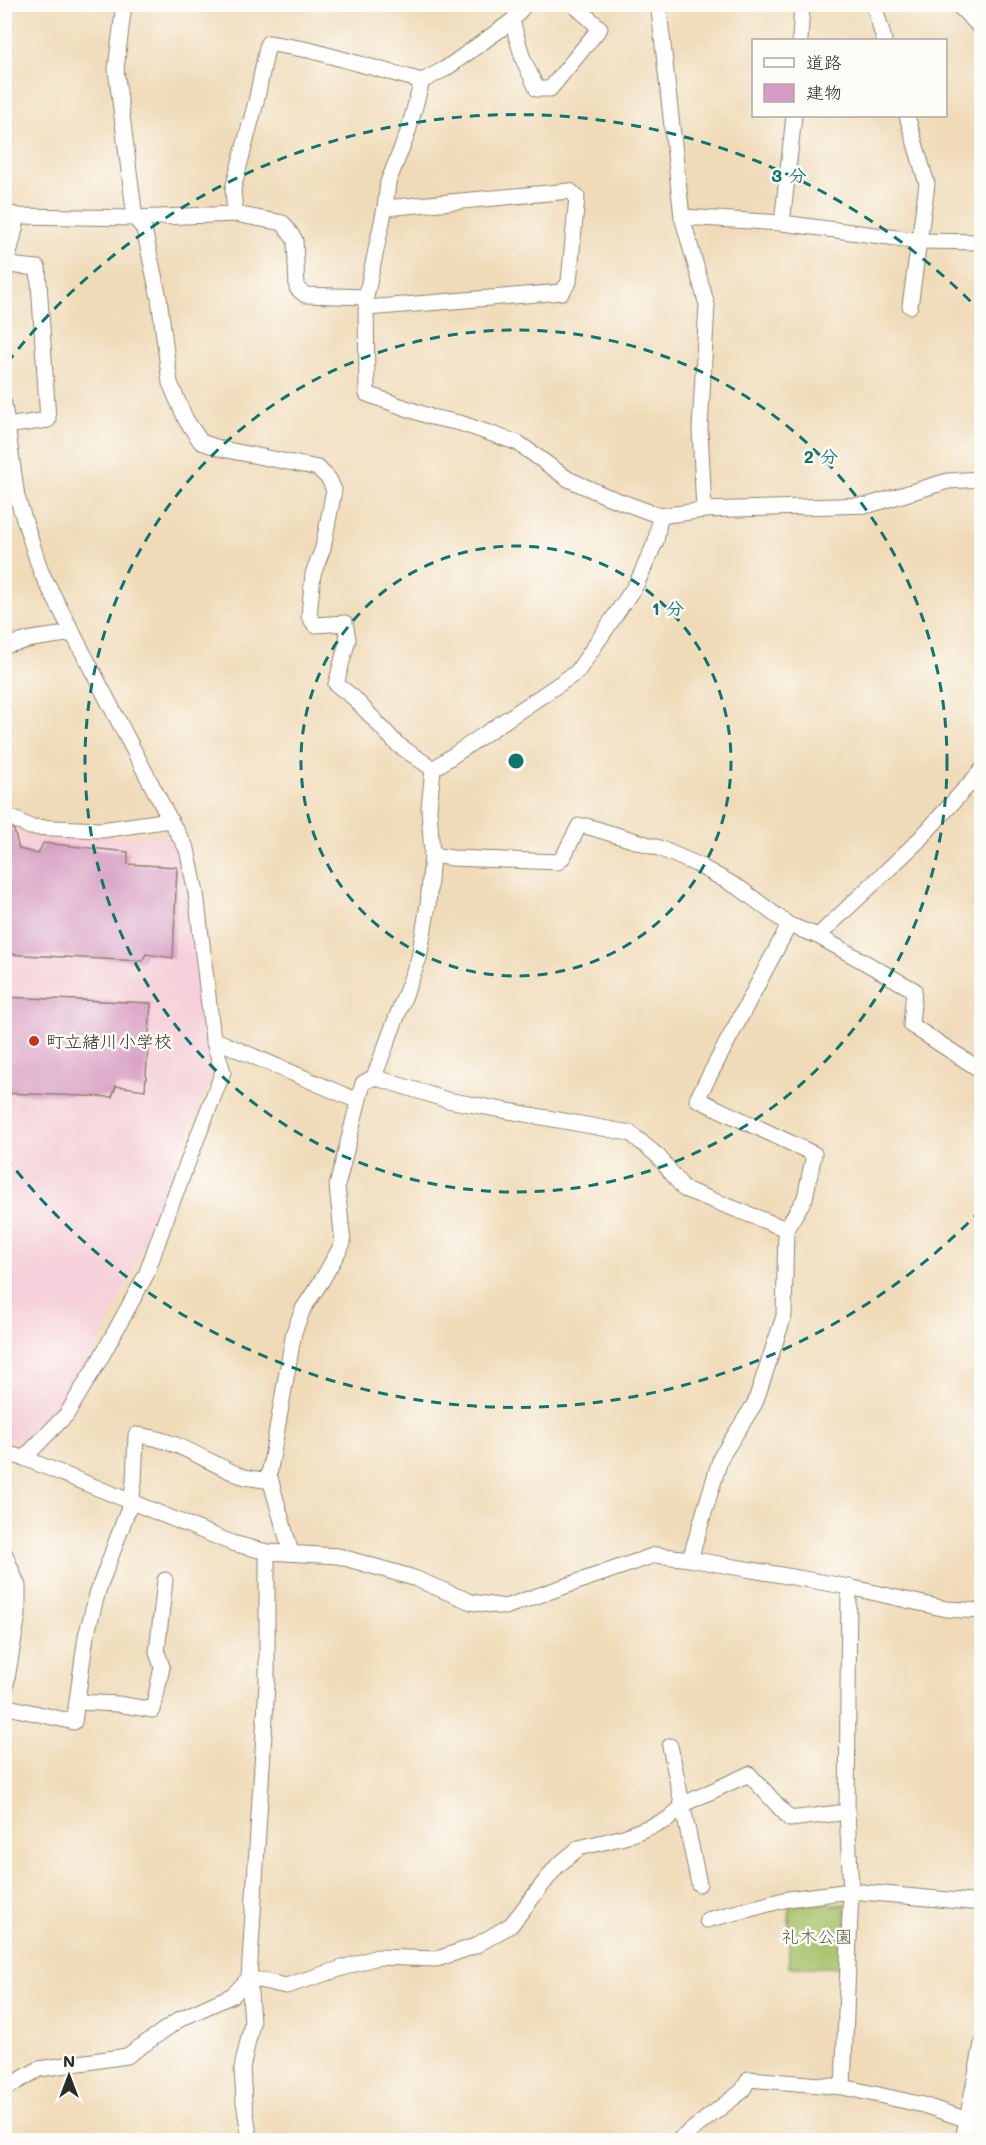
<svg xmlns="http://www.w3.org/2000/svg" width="986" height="2145" viewBox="0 0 986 2145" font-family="Mali,'Klee One',sans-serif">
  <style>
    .built { fill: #f5cfd9 }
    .green { fill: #a5c066; stroke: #687648; stroke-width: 1.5 }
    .building { fill: #d79cc3 }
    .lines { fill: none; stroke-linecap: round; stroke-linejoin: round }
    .minor-casing { stroke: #8e8372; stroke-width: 17 }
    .minor { stroke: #fff; stroke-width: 15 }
    .ring { fill: none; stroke: #0f766e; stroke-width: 3; stroke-dasharray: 10 8 }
    .poi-dot { fill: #c8321e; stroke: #fdfcf7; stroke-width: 2 }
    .labels { text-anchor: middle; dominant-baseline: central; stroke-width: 5; stroke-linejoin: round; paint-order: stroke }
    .poi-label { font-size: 18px; fill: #2b2b2b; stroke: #fdfcf7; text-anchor: start }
    .park-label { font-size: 18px; fill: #565f40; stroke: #fdfcf7 }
    .centre { fill: #0f766e; stroke: #fdfcf7; stroke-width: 3 }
    .ring-label { font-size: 18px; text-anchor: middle; font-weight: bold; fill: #0f766e; stroke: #fdfcf7; stroke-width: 5; stroke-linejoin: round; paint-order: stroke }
  </style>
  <rect width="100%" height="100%" fill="#fdfcf7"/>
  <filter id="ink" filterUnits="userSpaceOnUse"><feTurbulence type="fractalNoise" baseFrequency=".0167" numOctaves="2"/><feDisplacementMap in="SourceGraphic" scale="12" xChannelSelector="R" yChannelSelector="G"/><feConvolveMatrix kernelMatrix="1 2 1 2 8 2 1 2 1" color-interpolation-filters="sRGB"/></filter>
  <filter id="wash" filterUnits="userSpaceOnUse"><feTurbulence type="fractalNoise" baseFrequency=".008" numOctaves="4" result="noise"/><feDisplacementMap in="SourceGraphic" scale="24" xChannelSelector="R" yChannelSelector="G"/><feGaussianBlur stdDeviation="1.35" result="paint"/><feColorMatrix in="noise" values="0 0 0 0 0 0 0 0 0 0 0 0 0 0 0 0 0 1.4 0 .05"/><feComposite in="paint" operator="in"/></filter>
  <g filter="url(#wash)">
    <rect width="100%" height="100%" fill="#f0dbb9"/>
    <!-- built -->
    <polygon class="built" points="4,825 19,833 58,838 166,834 178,846 201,969 205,1045 213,1072 127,1284 91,1358 60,1403 22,1443 4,1438"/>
    <!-- green -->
    <rect class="green" x="789" y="1904" width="57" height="63"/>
    <g id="blocks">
      <!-- building -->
      <g class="building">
        <polygon points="4,825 14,830 19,849 38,854 43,843 128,852 128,864 177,867 173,958 146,954 142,961 4,954"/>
        <polygon points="4,997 151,1003 145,1090 116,1086 112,1097 4,1093"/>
      </g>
    </g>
  </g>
  <g filter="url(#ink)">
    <use href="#blocks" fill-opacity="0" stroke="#8e8372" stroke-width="1.5"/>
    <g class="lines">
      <!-- minor casing -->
      <g class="minor-casing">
        <g id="minor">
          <polyline points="124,4 116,69 135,218 144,229 159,298 170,383 186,420 201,442 222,449 318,468 329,479 334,490 323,548 313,574 309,616 315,625 345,623 348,639 336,684 354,698 397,744 433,769"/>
          <polyline points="525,4 512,21 445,69 422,81 407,135 388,182 385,208 366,297 367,394 431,417 460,423 518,443 568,479 606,496 660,516 704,510 869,505 948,481 982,479"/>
          <polyline points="656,4 659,11 663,45 682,217 707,305 700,429 704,510"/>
          <polyline points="874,4 884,40"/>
          <polyline points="957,4 982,29"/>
          <polyline points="512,21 523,59 537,89 550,89 600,28 573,4"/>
          <polyline points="800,40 802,4"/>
          <polyline points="907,116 927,184 910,306"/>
          <polyline points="4,212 18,216 135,218 235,214 283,223 295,240 297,288 305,295 366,297"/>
          <polyline points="235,214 233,189 256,102 268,43 309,50 422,81"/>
          <polyline points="682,217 782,223 920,241 982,242"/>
          <polyline points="782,223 794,116"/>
          <polyline points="4,275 18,216"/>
          <polyline points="367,308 562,292 569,282 577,197 570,191 385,208"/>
          <polyline points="4,404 17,497 41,572 170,820 187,849 196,893 213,1039 223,1072 169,1210 146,1275 100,1359 67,1414 24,1458"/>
          <polyline points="6,426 48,420 38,268 7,265"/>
          <polyline points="4,646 32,639 73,633"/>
          <polyline points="433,769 577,672 637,583 656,541 660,516"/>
          <polyline points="4,814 30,827 102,830 170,820"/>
          <polyline points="432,855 452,858 558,862 563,857 579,826 586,826 659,848 696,864 741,889 789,925 818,936 914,990 911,1025 982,1071"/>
          <polyline points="818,936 917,842 982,770"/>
          <polyline points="213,1039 358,1101"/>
          <polyline points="374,1077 447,1100 630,1133 658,1156 684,1189 786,1229 784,1316 755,1403 721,1457 690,1559"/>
          <polyline points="786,1229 805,1198 814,1154 697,1099 789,925"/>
          <polyline points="4,1453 24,1458 232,1543 267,1552 338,1556 414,1578 471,1602 505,1607 655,1555 690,1559 849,1587 946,1609 982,1611"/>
          <polyline points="4,1552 18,1586 18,1615 4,1696"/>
          <polyline points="291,1553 269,1475 294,1332 303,1309 322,1280 343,1243 337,1186 363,1083 374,1077 419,958 428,905 432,855 429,808 433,769"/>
          <polyline points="77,1702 118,1704 153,1710 162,1667 157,1652 165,1580"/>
          <path d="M 4,1706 L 74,1722 L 86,1636 L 98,1591 L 131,1502 L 134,1482 L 136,1435 C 174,1438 205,1461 239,1475 C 248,1479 261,1479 271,1481"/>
          <polyline points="670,1746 699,1884"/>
          <polyline points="707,1920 788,1899 851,1891 982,1903"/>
          <polyline points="249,1978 286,1986 377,1957 437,1959 475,1946 511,1925 557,1866 579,1848 624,1837 667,1820 688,1802 749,1774 790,1819 847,1812"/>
          <polyline points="843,2087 851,1891 847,1812 849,1587"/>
          <polyline points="4,2089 39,2069 127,2056 180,2019 233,1995 249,1978"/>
          <polyline points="250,2140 244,2102 242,2068 252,2023 249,1978 267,1684 267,1552"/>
          <polyline points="679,2140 742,2091 749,2079 843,2087 923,2105 968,2120"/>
          <polyline points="963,2140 982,2044"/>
        </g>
      </g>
      <!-- minor -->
      <use href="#minor" class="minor"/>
    </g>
  </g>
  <!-- distance rings -->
  <g class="ring">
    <circle cx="516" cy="761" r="215"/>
    <circle cx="516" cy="761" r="431"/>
    <path d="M981 1210A646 646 0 0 1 7 1159M7 363A646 646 0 0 1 981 312"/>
  </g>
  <!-- markers -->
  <circle class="poi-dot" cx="34" cy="1041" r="6"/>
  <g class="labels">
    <!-- poi labels -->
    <g class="poi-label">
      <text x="46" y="1041">町立緒川小学校</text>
    </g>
    <!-- park labels -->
    <g class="park-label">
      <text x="817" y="1936">礼木公園</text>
    </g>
  </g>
  <circle cx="516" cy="761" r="9" class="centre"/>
  <g class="ring-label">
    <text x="789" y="182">3 分</text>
    <text x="821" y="463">2 分</text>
    <text x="668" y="615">1 分</text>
  </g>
  <!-- margin -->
  <rect width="986" height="2145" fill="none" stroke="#fdfcf7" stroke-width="24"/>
  <!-- legend -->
  <rect x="752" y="39" width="195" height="78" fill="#fdfcf7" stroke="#a9a8a5" stroke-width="1.5"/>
  <rect x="764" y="58" width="30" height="9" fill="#ffffff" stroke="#a9a8a5" stroke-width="1.5"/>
  <text x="806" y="69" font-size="18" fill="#2b2b2b">道路</text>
  <rect x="764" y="84" width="30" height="18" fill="#d79cc3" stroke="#a9a8a5" stroke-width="1.5"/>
  <text x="806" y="99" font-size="18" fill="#2b2b2b">建物</text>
  <!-- north arrow -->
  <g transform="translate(69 2076)" stroke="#fdfcf7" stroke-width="4.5" paint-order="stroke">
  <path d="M0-4.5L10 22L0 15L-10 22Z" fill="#2b2b2b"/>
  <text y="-9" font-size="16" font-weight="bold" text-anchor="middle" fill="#2b2b2b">N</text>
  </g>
</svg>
